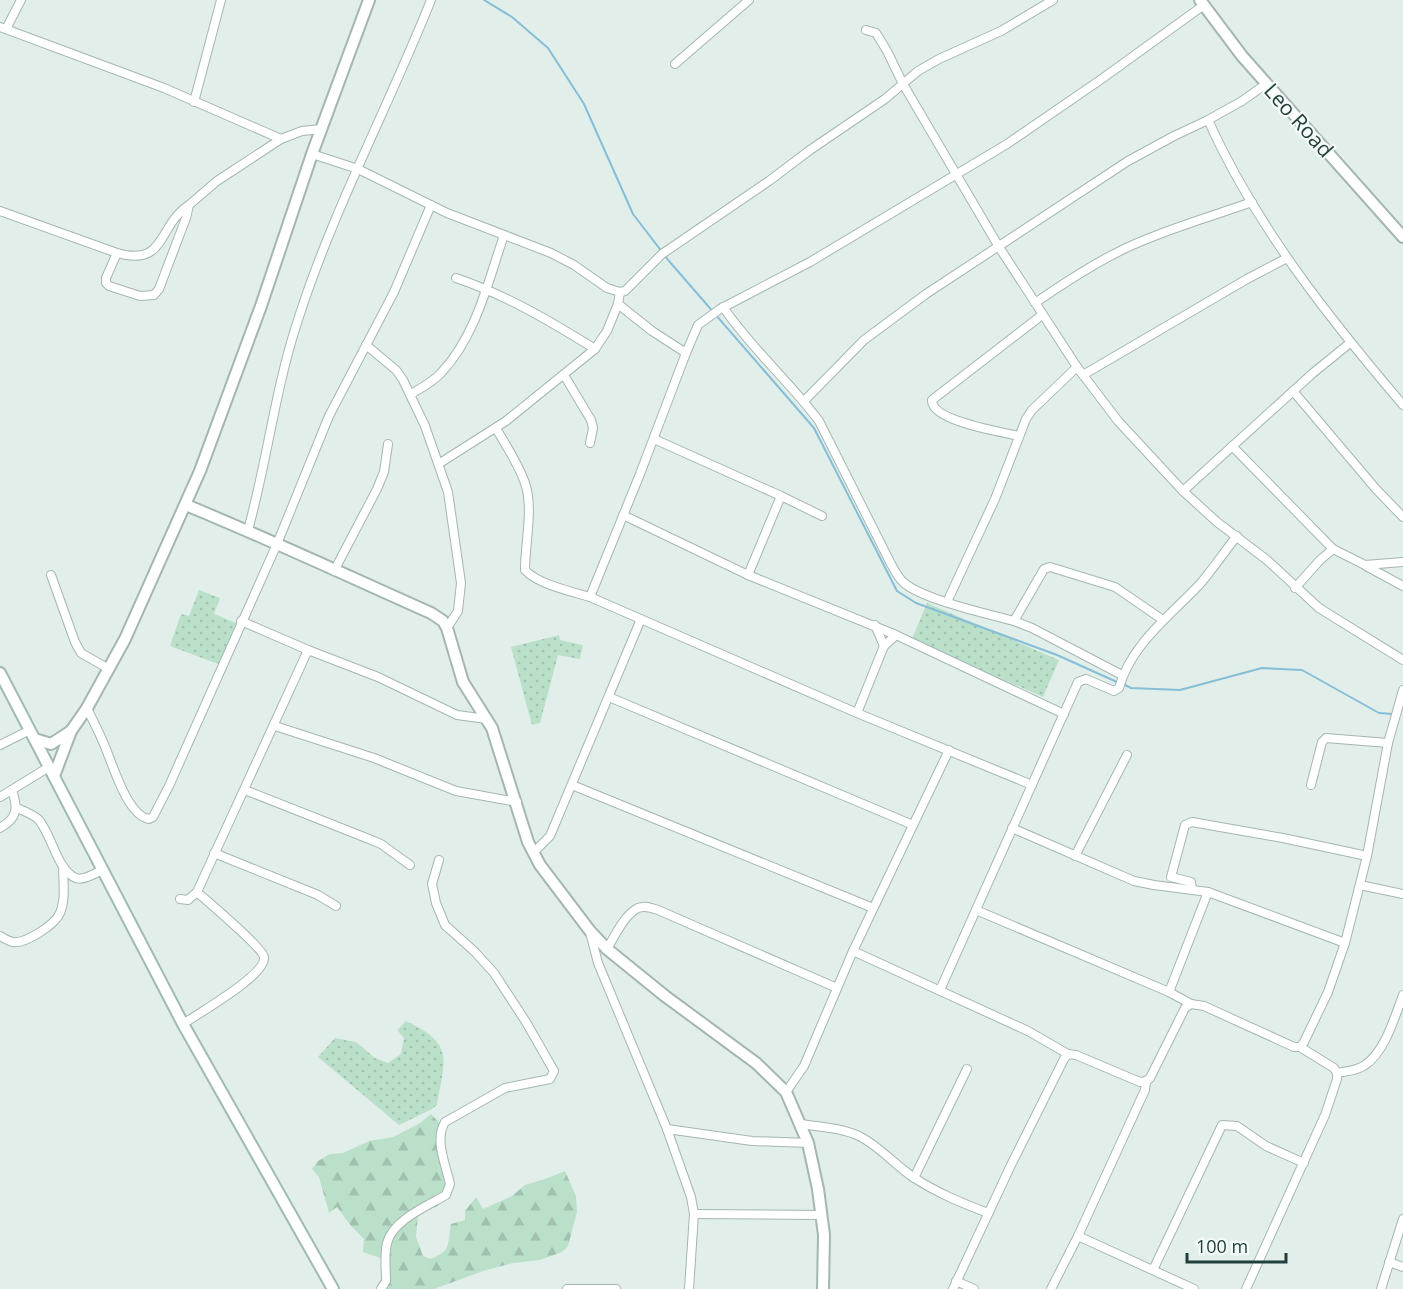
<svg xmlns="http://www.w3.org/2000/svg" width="1403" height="1289" viewBox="0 0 1403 1289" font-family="'Open Sans',sans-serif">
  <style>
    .green { fill: url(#green-dots) }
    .forest { fill: url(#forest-firs) }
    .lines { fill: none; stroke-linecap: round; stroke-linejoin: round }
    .stream { stroke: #86bed7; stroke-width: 2 }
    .minor-casing { stroke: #a4b6b3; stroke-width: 10 }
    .tertiary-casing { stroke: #a4b6b3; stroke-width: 14 }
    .secondary-casing { stroke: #a0bab5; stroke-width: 14 }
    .minor { stroke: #fff; stroke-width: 8 }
    .tertiary { stroke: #fff; stroke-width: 10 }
    .secondary { stroke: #fff; stroke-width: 10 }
    .labels { text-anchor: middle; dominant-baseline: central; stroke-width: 4.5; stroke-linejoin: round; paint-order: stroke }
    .street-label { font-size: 21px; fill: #21403d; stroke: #f3faf7 }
  </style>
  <defs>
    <pattern id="green-dots" width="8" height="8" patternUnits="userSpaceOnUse" patternTransform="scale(1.5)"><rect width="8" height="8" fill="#bae0ca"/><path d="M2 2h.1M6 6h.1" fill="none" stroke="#a0c1ae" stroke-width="1.8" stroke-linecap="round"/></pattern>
    <pattern id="forest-firs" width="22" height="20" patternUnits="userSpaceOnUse" patternTransform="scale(1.5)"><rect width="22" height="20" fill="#bae0ca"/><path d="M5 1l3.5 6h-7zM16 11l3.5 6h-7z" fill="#a0c1ae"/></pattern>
  </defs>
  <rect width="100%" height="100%" fill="#e2eeea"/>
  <!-- green -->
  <g class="green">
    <polygon points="199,590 220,598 214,614 236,623 221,665 170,646 181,614 189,616"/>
    <polygon points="927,603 1059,660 1043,697 912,639"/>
    <polygon points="559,635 560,640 583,645 580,659 558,655 540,723 532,725 511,647"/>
    <path d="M 406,1021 C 455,1044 445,1059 437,1105 L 432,1109 L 399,1125 L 318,1057 L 335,1038 L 356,1042 L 375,1058 L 388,1063 L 401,1054 L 404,1038 L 397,1030 Z"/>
  </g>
  <!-- forest -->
  <path class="forest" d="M 431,1114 L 445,1129 L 440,1150 L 446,1177 L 445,1190 L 438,1194 L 438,1206 L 427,1210 L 419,1204 L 416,1237 L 423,1256 L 430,1259 C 452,1251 447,1245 451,1224 L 465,1220 L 465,1211 L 476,1197 L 483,1209 L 512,1196 L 525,1185 L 545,1179 L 565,1171 L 576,1196 L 577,1212 L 568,1246 L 562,1252 L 540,1260 L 513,1263 L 483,1271 L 434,1289 L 387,1289 L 388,1248 L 383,1259 L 363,1252 L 364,1239 L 351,1226 L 337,1207 L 329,1213 L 319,1177 L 312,1169 L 318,1161 L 330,1154 L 343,1153 L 369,1141 L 393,1137 L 420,1123 Z"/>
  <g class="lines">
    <!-- stream -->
    <g class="stream">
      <polyline points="484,0 512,17 548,48 584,104 633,214 669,261 814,428 897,591 916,603 1057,655 1117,682"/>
      <polyline points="1123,684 1131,688 1180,690 1262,668 1302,670 1379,713 1393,714"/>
    </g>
    <!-- minor casing -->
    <g class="minor-casing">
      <g id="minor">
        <polyline points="0,27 164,88 281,139 302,131 322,129"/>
        <polyline points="6,29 21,0"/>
        <polyline points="866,30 876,33 887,51 903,84 999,247 1077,367 1118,421 1183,491 1217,522 1267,560 1319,608 1403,660"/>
        <polyline points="675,64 749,0"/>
        <polyline points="194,102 221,0"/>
        <path d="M 1208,120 C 1256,226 1328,317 1403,405"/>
        <polyline points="312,154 358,169 447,213 551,253 574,265 607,288 620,292 625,291 662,254 769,181 810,150 885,99 918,71 939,59 1001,31 1053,0"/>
        <path d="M 0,211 L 117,253 C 167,267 157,226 189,205"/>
        <polyline points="117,253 106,278 106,283 109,286 140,296 154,295 159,289 186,218 189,205 217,181 281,139"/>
        <path d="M 456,278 C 506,295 550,321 595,349"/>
        <path d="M 1035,303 C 1064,283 1094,263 1126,248 C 1166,229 1210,217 1252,202"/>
        <polyline points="618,304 652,331 686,353"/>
        <path d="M 723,307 C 751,348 789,381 819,421 L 890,562 C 894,569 897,576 903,582 C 921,599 988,614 1014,621"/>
        <polyline points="366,345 396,370 403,380 425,426 448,492 461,583 458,611 447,628"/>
        <polyline points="564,375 591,420 593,428 590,443"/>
        <polyline points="1083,375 1247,279 1287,258"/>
        <polyline points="1293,391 1376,489 1403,517"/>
        <path d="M 411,394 C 421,388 433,382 441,373 C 476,336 488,282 504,235"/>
        <polyline points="804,401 864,340 926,294 1128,161 1174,136 1208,120 1242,101 1266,84"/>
        <path d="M 496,428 C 506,446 520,466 526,486 C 533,512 525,543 525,570 C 537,584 573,592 590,597 L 857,713 L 1032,785"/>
        <path d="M 1019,436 C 1002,432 931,421 932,400 L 1042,315"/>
        <polyline points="654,439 781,496 748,575"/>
        <polyline points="1232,446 1333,549"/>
        <polyline points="440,463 506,421 595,349 607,331 618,304 620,292"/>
        <polyline points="1183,491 1313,373 1350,343"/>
        <polyline points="781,496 822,516"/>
        <polyline points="623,515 748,575 896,635 1064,714"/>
        <path d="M 248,530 C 267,462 275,390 297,323 C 332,212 388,108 431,0"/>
        <polyline points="1366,566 1403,586"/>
        <polyline points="334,571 377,489 384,472 388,444"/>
        <polyline points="51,575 75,642 81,653 109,669"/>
        <polyline points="1295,588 1320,560 1333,549 1365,565 1403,562"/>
        <polyline points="590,597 640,474 686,353 698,325 720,309 810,262 1007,144 1103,78 1204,5"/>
        <polyline points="947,602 995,499 1026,419 1032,410 1077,367"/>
        <polyline points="241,621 308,650 378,677 457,715 487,719"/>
        <polyline points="875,625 884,646"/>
        <polyline points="1122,675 1032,628 1014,621 1044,569 1050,567 1115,587 1163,620"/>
        <polyline points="609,697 913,825"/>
        <path d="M 87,708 C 92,719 98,730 103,742 C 112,761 126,815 149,819 L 153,817 L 169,786 L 277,544 L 329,416 L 394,292 L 431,205"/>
        <polyline points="857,713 884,646 896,635"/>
        <polyline points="275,726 374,758 456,791 517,802"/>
        <polyline points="0,745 30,730"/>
        <polyline points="572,785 873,908"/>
        <polyline points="1311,785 1322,742 1326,738 1388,743"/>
        <polyline points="245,790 369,839 381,844 410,865"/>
        <polyline points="0,797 49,767"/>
        <path d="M 17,808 C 24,811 32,814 38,819 C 52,834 57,871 76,878 C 83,881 96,873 102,870"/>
        <path d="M 0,828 C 18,818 18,808 12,790"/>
        <polyline points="1012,828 1134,881 1154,885 1208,892 1345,943"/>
        <polyline points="214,853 318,895 336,906"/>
        <polyline points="533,853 550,836 641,619"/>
        <polyline points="1075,856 1127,755"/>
        <polyline points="1360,885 1403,894"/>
        <polyline points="1192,889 1191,882 1171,877 1185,825 1192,822 1283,838 1367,856"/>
        <polyline points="180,899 188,900 197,892 308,650"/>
        <polyline points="976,910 1169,992 1191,1004"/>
        <polyline points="590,932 598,963 667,1129 691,1197 694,1214 689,1289"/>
        <path d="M 0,936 C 4,938 8,941 13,942 C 25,944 55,925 60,913 C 66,899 63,881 63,866"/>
        <path d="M 607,949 C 615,936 624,915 638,908 C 645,905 652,908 658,910 L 837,988"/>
        <polyline points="853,951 949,750"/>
        <path d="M 940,990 L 1078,682 L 1086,679 L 1114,691 L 1119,688 C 1131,644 1170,616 1200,584 C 1213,569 1224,552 1237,536"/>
        <polyline points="1169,992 1208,892"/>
        <path d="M 183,1024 C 197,1014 267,975 264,957 C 262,947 208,902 197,892"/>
        <path d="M 1337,1073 C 1347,1071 1357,1071 1365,1065 C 1385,1052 1395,1016 1403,995"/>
        <polyline points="786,1092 804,1066 853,951 1028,1031 1068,1054"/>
        <path d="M 801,1124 C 821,1127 843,1128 861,1137 C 880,1147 895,1165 913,1177 C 937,1193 962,1203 988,1213"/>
        <polyline points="667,1129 752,1141 808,1143"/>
        <polyline points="914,1178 967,1069"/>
        <polyline points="694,1214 822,1215"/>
        <polyline points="1078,1236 1194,1289"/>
        <polyline points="1389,1262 1403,1267"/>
        <polyline points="1153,1270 1222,1125 1237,1126 1266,1146 1304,1163"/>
        <polyline points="956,1281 974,1289"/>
        <path d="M 381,1289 L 386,1281 C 386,1269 384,1256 387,1243 C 393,1220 427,1206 446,1195 L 450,1184 C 446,1165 434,1140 445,1122 L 505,1088 L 550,1079 L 554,1071 L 526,1022 L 494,973 L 475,952 L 445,925 L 436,903 L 432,884 L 439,860"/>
        <polyline points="567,1289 616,1289"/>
        <polyline points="953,1289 1011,1165 1064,1059 1068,1054 1076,1055 1140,1082 1146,1081"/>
        <polyline points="1051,1289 1078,1236 1145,1090 1146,1081 1150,1078 1185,1008 1191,1004 1204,1006 1294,1047 1300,1047 1304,1042 1328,992 1345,943 1367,856 1388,743 1403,690"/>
        <polyline points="1246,1289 1325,1115 1337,1079 1337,1073 1334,1068 1300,1047"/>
        <polyline points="1381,1289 1403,1219"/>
      </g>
    </g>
    <!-- tertiary casing -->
    <g class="tertiary-casing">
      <g id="tertiary">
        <polyline points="1200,0 1242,56 1403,237"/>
        <path d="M 186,505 C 269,539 350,577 431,613 L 443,621 L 447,628 L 463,682 L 492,728 L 528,842 L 540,865 L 590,931 L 607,949 L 665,996 L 756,1063 L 786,1092 L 808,1143 L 818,1189 L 824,1235 L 823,1289"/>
        <polyline points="35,739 51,744 71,731"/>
        <polyline points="54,776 71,731 87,708 125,639 200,471 261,306 312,154 369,0"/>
      </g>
    </g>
    <!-- secondary casing -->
    <g class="secondary-casing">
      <polyline id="secondary" points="0,673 183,1024 333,1289"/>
    </g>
    <!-- minor -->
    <use href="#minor" class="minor"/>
    <!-- tertiary -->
    <use href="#tertiary" class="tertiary"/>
    <!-- secondary -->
    <use href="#secondary" class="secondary"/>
  </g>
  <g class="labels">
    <!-- street labels -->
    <g class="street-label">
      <text transform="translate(1299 120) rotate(48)">Leo Road</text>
    </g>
  </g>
  <!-- scale -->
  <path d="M1187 1253v9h99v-9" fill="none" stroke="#21403d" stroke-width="3"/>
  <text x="1196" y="1253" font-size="18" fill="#21403d" stroke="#f3faf7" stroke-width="4.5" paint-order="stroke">100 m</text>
</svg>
